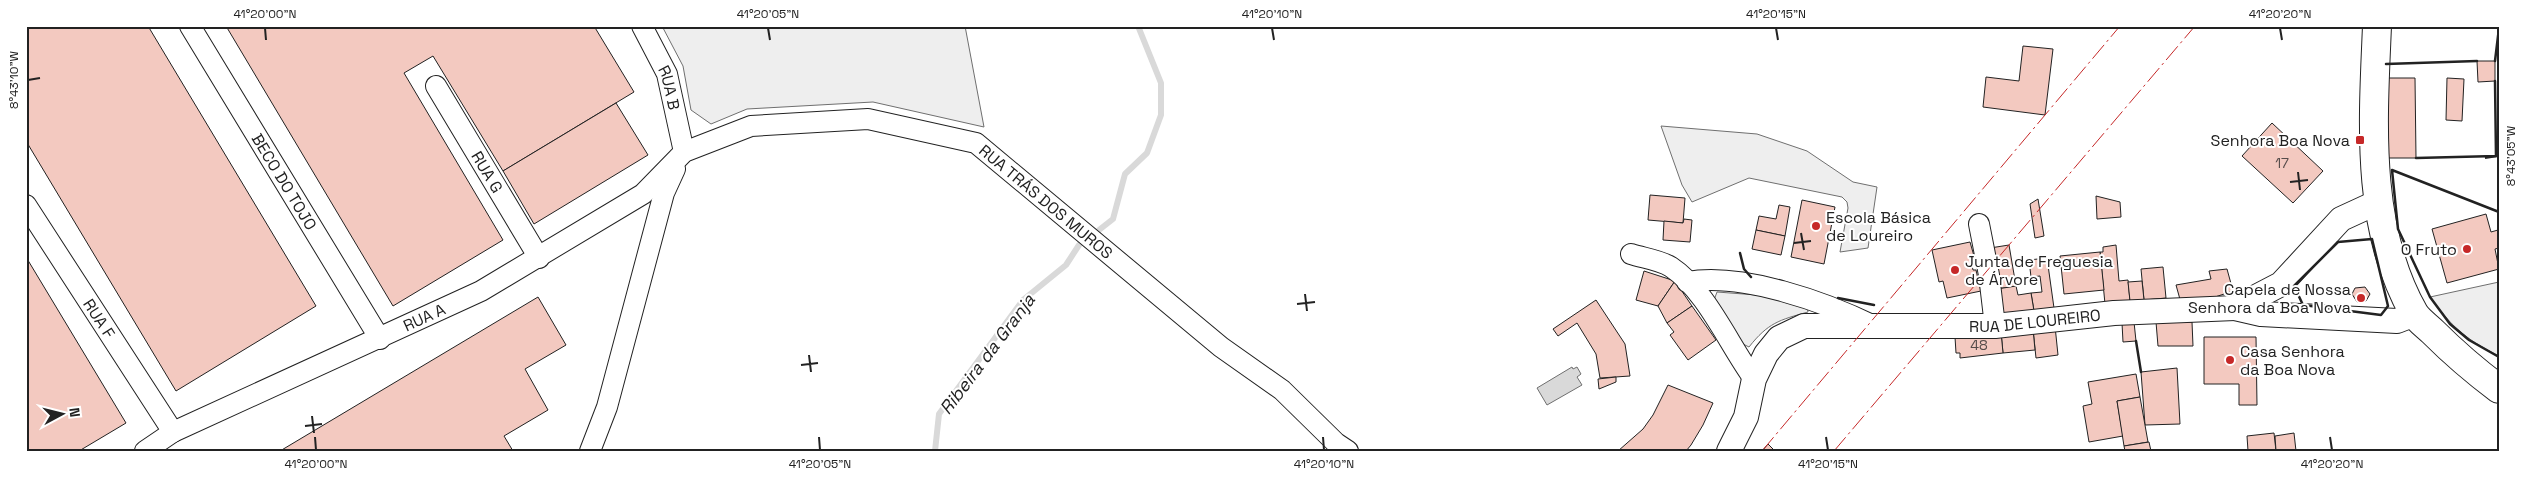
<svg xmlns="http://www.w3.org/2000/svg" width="2525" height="477" viewBox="0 0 2525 477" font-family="'Space Grotesk',sans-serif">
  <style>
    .green { fill: #eee; stroke: #6f6f6f }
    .water { fill: #d9d9d9; stroke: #6f6f6f }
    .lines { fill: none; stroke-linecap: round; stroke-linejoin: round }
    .stream { stroke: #d9d9d9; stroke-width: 6 }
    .building { fill: #f3c9c0; stroke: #222 }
    .minor-casing { stroke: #222; stroke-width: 22 }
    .tertiary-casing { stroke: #222; stroke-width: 26 }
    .primary-casing { stroke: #222; stroke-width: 30 }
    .minor { stroke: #fff; stroke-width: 20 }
    .tertiary { stroke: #fff; stroke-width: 24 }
    .primary { stroke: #fff; stroke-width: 28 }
    .wall { stroke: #222; stroke-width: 2.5 }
    .power { stroke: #c62828; stroke-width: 1; stroke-dasharray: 18 4 2.5 4; stroke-linecap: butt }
    .ticks { fill: none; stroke: #222; stroke-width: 2 }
    .poi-dot { fill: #c62828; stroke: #fff; stroke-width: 2 }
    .labels { text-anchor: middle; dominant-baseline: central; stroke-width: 4; stroke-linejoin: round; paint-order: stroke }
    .number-label { font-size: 14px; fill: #564c4a }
    .street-label { font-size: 16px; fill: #222; stroke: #fff }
    .poi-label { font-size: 16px; fill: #222; stroke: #fff; text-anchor: end }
    .water-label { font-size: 18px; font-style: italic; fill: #222; stroke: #fff }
    .neatline { fill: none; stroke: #222; stroke-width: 2 }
    .ticks-label { font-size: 12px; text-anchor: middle; fill: #222 }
  </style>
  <rect width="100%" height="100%" fill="#fff"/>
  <!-- green -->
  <g class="green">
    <polygon points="662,26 965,26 984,127 873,102 747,109 711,124 691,110 683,66"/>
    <polygon points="1661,126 1757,134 1807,151 1853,182 1877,187 1868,248 1840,252 1848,208 1847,202 1842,197 1749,178 1692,202 1682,185"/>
    <path d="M 2499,282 L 2499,350 L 2497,355 C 2464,338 2452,327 2430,297 Z"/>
    <path d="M 1717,292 L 1757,295 L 1807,306 L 1808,312 C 1779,320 1768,323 1749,347 L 1739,342 L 1714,300 Z"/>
  </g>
  <!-- water -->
  <polygon class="water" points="1572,367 1573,369 1577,367 1581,374 1577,377 1582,385 1547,405 1537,388"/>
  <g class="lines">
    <!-- stream -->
    <g class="stream">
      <polyline points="1099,230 1113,219 1125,174 1147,153 1161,115 1161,83 1138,26"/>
      <polyline points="935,451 939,414 1023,300 1066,265 1079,245"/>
    </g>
  </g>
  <!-- building -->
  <g class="building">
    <polygon points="26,26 148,26 316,306 176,391 26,141"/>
    <polygon points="226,26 594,26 634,92 503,171 433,56 404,73 503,240 393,306"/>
    <polygon points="2023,46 2053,49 2045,115 1983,107 1986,77 2019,81"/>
    <polygon points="2477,61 2495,61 2495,81 2478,82"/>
    <polygon points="2386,78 2415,78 2416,158 2387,158"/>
    <polygon points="2447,78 2464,79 2462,121 2446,120"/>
    <polygon points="616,103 648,155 534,224 503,171"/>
    <polygon points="2272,123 2323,171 2293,203 2242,156"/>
    <polygon points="1650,195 1685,198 1683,223 1648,220"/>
    <polygon points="2096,196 2120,202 2121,217 2097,219"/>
    <polygon points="2038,199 2044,236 2035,238 2030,204"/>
    <polygon points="1802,200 1835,207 1824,264 1791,257"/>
    <polygon points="1779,205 1790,207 1785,236 1756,230 1759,216 1776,219"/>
    <polygon points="2486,214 2491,232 2498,230 2499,233 2499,248 2495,249 2499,269 2447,283 2432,229"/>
    <polygon points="1684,219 1692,220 1690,242 1663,240 1664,221 1683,223"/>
    <polygon points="1756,230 1785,236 1781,255 1752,249"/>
    <polygon points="1970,242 1974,256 1970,257 1973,270 1976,270 1981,291 1947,298 1943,281 1939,282 1932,250"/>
    <polygon points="2009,245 2016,286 1997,289 1990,248"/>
    <polygon points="2116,245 2119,281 2128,280 2130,301 2105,304 2100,252 2103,252 2103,247"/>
    <polygon points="2100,252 2104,290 2064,294 2060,256"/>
    <polygon points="26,257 126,423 79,451 26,451"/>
    <polygon points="2047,258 2054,308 2034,311 2031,293 2042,292 2040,276 2031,277 2029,260"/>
    <polygon points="2163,267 2166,298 2144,300 2141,269"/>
    <polygon points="2227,269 2233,291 2212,298 2181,303 2176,285 2211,279 2209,271"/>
    <polygon points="1644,271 1675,281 1658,306 1636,300"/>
    <polygon points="1675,281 1692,306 1667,323 1658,306"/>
    <polygon points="2142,281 2144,300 2130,301 2128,282"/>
    <polygon points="2016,286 2018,295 2031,293 2034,311 2001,316 1997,289"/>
    <polygon points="2365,287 2370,294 2366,301 2357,302 2352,294 2355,288"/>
    <polygon points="538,297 566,345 525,369 548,410 504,436 513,451 280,451"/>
    <polygon points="1596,300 1625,344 1630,376 1600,378 1596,354 1577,323 1558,336 1553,329"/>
    <polygon points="1692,306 1716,340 1688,360 1670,335 1674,332 1667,323"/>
    <polygon points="2134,322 2136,341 2123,342 2122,323"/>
    <polygon points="2156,322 2192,322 2193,346 2158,346"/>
    <polygon points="2055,326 2058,355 2036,358 2033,329"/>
    <polygon points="2033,329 2035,350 2003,353 2001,332"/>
    <polygon points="2001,332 2003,353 1960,358 1960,353 1956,353 1955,337"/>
    <polygon points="2204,337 2256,337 2257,405 2239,405 2239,384 2204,384"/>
    <polygon points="2177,368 2180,424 2145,425 2141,372"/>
    <polygon points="2136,374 2140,397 2117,401 2123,436 2089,442 2083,406 2092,404 2088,382"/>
    <polygon points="1616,377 1616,382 1599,389 1598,379"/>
    <polygon points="1668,385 1713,403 1703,425 1691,445 1686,451 1618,451 1643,429 1653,415"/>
    <polygon points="2140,397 2148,442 2124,446 2117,401"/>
    <polygon points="2274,433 2276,451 2248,451 2247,436"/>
    <polygon points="2294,433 2296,451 2276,451 2275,436"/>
    <polygon points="2149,442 2151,451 2125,451 2124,446"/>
    <polygon points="1768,444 1775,451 1762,451"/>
  </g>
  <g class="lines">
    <!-- minor casing -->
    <g class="minor-casing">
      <g id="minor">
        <path id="s1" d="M 190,26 L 380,339"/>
        <path id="s2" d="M 642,26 L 667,74 L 684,152"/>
        <path id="s3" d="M 436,86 L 539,258"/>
        <path id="s4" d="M 26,205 L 173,432"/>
        <polyline points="1979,224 1989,275 1995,326"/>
        <path d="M 1631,254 C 1643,258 1660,260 1671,267 C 1706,290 1729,345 1754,379"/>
        <path d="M 1687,282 C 1742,272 1825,302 1874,326"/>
        <path id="s5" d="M 145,451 L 173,432 L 481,291 L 643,194 L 684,152 L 751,126 L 868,119 L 976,143 L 1221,347 L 1282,390 L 1336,443 L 1348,451"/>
        <polyline points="590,451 607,407 664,193 675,169"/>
      </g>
    </g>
    <!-- tertiary casing -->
    <g class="tertiary-casing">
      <g id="tertiary">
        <polyline points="2235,308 2261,314 2397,321 2415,314"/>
        <path id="s6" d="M 1729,451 L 1746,417 L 1754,379 L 1766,354 L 1779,338 L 1804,326 L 1995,326 L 2114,313 L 2235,308 L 2281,284 L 2341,219 L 2378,202"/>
      </g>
    </g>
    <!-- primary casing -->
    <g class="primary-casing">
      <path id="primary" d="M 2377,26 C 2373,121 2365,227 2414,313 C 2418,320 2427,326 2433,332 C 2454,353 2475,371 2499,389"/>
    </g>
    <!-- minor -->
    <use href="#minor" class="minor"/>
    <!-- tertiary -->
    <use href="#tertiary" class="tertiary"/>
    <!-- primary -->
    <use href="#primary" class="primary"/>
    <!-- wall -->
    <g class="wall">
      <polyline points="2495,61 2499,28"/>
      <polyline points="2386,64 2477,61"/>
      <polyline points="2416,158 2496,156 2495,81"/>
      <polyline points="2499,212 2392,170 2398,229 2430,297 2450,324 2469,340 2499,357"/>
      <polygon points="2372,239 2388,306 2381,315 2303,305 2294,286 2338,242"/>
      <polyline points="1740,253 1744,269 1751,277"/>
      <polyline points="1838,298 1874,305"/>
      <polyline points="2136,341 2141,372"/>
    </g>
    <!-- power -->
    <g class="power">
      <polyline points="1762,451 2120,26"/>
      <polyline points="1834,451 2195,26"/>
    </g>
  </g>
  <!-- ticks -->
  <path class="ticks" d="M 265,28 L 266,40M 768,28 L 770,40M 1272,28 L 1274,40M 1776,28 L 1778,40M 2280,28 L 2282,40M 28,80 L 40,78M 2485,158 L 2498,156M 2298,172 L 2300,190M 2290,182 L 2308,180M 1801,233 L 1804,250M 1794,243 L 1811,241M 1305,294 L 1307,311M 1297,304 L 1315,302M 809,355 L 811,372M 801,365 L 818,363M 312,416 L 314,433M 305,426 L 322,424M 315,437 L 316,450M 819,437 L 820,450M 1323,437 L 1324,450M 1826,437 L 1828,450M 2330,437 L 2332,450"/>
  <!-- markers -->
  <g class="poi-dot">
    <rect x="2355" y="135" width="10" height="10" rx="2.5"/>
    <circle cx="1816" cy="226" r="5"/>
    <circle cx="2467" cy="249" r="5"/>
    <circle cx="1955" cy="270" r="5"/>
    <circle cx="2361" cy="298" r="5"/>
    <circle cx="2230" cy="360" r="5"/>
  </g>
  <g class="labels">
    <!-- number labels -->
    <g class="number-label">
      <text x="2282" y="163">17</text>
      <text x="1979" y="345">48</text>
    </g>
    <!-- street labels -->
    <g class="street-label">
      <text stroke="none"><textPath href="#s2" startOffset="68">RUA B</textPath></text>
      <text stroke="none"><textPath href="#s3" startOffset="100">RUA G</textPath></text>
      <text stroke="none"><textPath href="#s1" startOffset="182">BECO DO TOJO</textPath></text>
      <text stroke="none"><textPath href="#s5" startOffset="1011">RUA TRÁS DOS MUROS</textPath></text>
      <text stroke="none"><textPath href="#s4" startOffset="135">RUA F</textPath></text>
      <text stroke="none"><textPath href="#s5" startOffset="310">RUA A</textPath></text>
      <text stroke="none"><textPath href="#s6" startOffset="384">RUA DE LOUREIRO</textPath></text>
    </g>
    <!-- poi labels -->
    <g class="poi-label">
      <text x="2350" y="140">Senhora Boa Nova</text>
      <text x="1826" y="217" text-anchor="start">Escola Básica<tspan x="1826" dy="18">de Loureiro</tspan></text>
      <text x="2457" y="249">O Fruto</text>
      <text x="1965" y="261" text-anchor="start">Junta de Freguesia<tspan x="1965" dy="18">de Árvore</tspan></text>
      <text x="2351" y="289">Capela de Nossa<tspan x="2351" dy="18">Senhora da Boa Nova</tspan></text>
      <text x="2240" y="351" text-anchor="start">Casa Senhora<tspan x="2240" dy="18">da Boa Nova</tspan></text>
    </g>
    <!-- water labels -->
    <g class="water-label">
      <text transform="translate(987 354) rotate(-53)">Ribeira da Granja</text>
    </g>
  </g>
  <!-- border -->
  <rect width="2525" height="477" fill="none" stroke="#ffffff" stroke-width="55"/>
  <!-- north arrow -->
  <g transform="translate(62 414) rotate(83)" stroke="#ffffff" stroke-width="4" paint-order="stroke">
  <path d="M0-4L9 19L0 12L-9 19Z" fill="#222222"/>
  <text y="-8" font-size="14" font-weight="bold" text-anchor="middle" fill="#222222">N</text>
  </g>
  <rect x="28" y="28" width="2470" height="422" class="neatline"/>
  <g class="ticks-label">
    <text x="265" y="18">41°20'00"N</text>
    <text x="768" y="18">41°20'05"N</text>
    <text x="1272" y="18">41°20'10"N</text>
    <text x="1776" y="18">41°20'15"N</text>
    <text x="2280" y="18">41°20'20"N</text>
    <text transform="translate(14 80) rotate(-90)" y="4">8°43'10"W</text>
    <text transform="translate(2511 156) rotate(-90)" y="4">8°43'05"W</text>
    <text x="316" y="468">41°20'00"N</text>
    <text x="820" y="468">41°20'05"N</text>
    <text x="1324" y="468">41°20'10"N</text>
    <text x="1828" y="468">41°20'15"N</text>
    <text x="2332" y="468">41°20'20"N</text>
  </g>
</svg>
